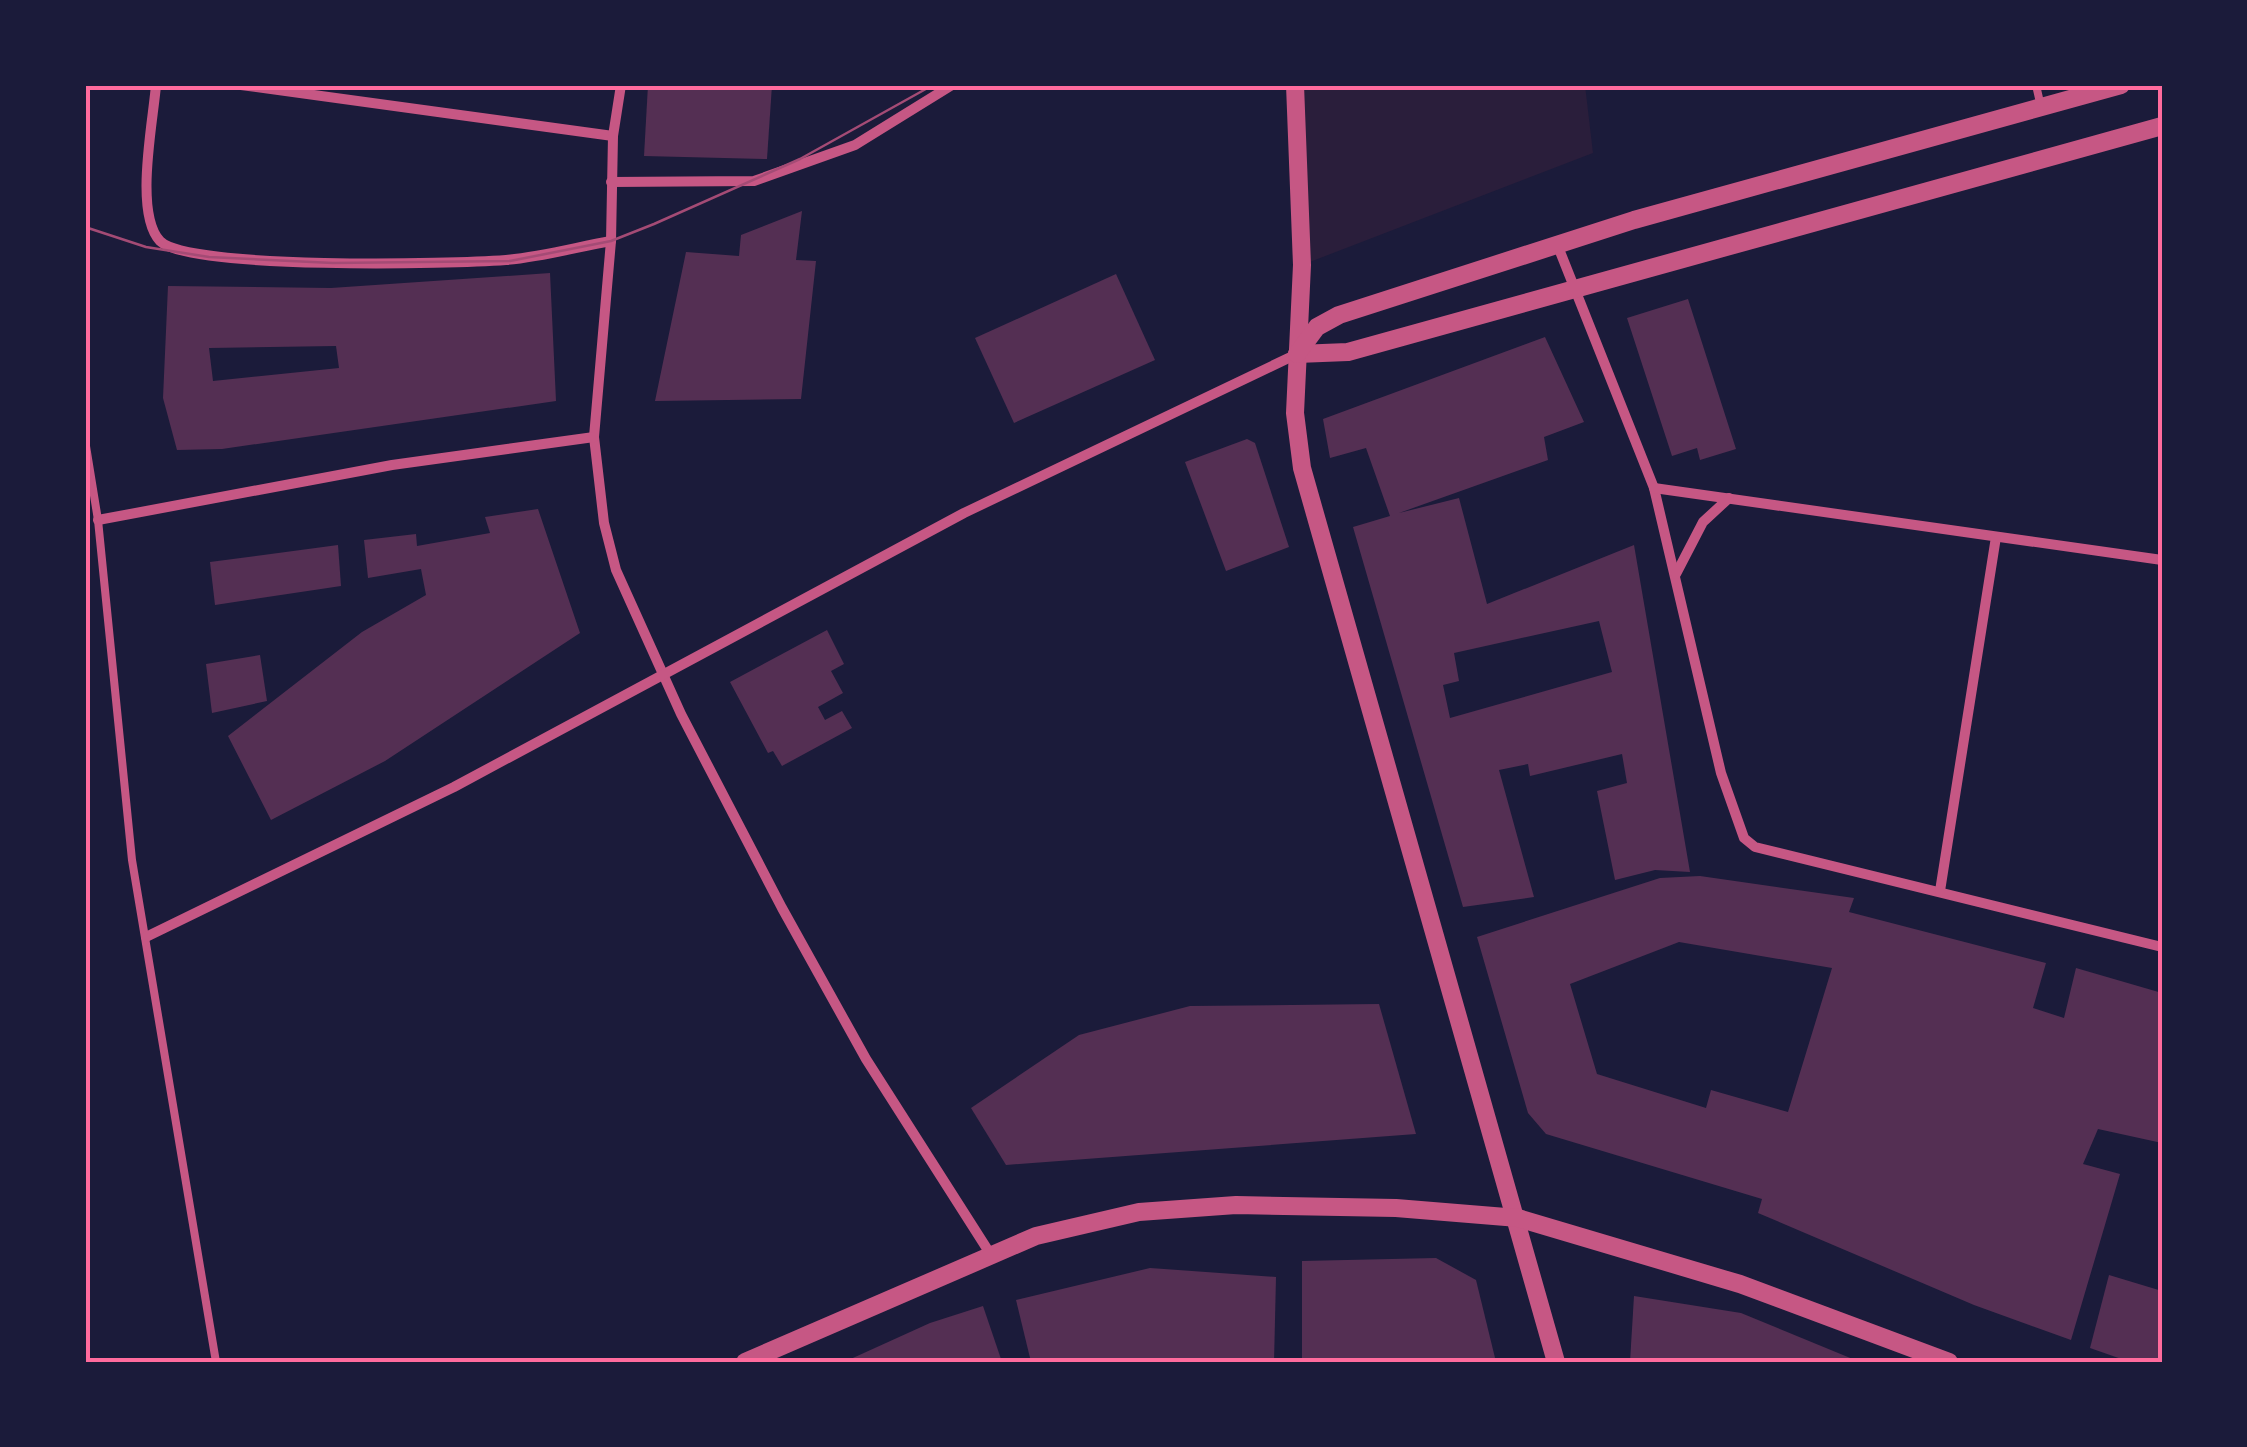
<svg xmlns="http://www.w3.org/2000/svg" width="2247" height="1447" viewBox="0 0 2247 1447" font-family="'Noto Serif',serif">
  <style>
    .green { fill: #2a1e3b }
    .building { fill: #542f53; fill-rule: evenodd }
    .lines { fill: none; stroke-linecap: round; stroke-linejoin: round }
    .service { stroke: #c65784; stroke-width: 8 }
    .minor { stroke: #c65784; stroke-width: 10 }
    .tertiary { stroke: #c65784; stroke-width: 18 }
    .tram { stroke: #a44b75; stroke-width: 2.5 }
    .neatline { fill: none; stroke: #ff6b9d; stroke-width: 4 }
  </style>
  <rect width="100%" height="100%" fill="#1b1b3a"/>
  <!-- green -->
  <polygon class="green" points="1295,85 1585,85 1593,153 1302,265"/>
  <!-- building -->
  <g class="building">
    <polygon points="648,85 772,85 767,159 644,156"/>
    <polygon points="802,211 796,260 816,261 801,399 655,401 686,252 739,256 741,235"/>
    <path d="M 550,273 L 556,401 L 222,449 L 177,450 L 163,398 L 168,286 L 331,288 ZM 336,346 L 339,368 L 213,381 L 209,348 Z"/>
    <polygon points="1116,274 1155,360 1014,423 975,338"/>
    <polygon points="1688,299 1736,449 1700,460 1697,448 1672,456 1627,318"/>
    <path d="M 1545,337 L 1584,422 L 1544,437 L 1548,460 L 1399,513 L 1459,498 L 1487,604 L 1634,545 L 1690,872 L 1655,870 L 1615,880 L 1597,791 L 1627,783 L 1622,754 L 1530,776 L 1528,764 L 1499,770 L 1534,897 L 1463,907 L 1353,527 L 1390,516 L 1366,448 L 1330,458 L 1323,419 ZM 1599,621 L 1612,672 L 1450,718 L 1443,685 L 1459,681 L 1454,653 Z"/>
    <polygon points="1247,439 1255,443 1289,547 1226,571 1185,462"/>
    <polygon points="538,509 580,633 385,761 271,820 228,736 362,632 426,595 421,569 368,578 364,540 416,534 417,546 490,533 485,517"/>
    <polygon points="338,545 341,586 215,605 210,562"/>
    <polygon points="827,630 844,664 831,671 843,693 818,707 825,720 842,711 852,728 782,766 773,751 768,753 730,682"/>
    <polygon points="260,655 267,701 212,713 206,664"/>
    <path d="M 1700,876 L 1854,898 L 1849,912 L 2046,963 L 2033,1008 L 2064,1018 L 2076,968 L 2162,993 L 2162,1143 L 2098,1129 L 2083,1164 L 2120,1174 L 2071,1340 L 1974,1305 L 1758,1213 L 1762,1199 L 1546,1134 L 1528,1113 L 1477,937 L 1660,878 ZM 1679,942 L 1832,968 L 1788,1112 L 1711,1090 L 1706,1108 L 1597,1074 L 1570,984 Z"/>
    <polygon points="1379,1004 1416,1134 1006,1165 971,1108 1079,1035 1190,1006"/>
    <polygon points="1436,1258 1476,1280 1496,1362 1302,1362 1302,1261"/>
    <polygon points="1150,1268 1276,1277 1274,1362 1031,1362 1016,1300"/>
    <polygon points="2109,1275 2162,1291 2162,1362 2130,1362 2090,1348"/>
    <polygon points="1634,1296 1741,1313 1860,1362 1630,1362"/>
    <polygon points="983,1306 1002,1362 844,1362 930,1323"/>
  </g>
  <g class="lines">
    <!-- service -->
    <g class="service">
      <polyline points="2036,85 2041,107"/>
      <polyline points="85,440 98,520 132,860 216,1362"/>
    </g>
    <!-- minor -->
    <g class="minor">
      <path d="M 156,85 C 153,123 134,213 160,241 C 188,270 455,264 506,260 C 542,257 577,247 611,241"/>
      <polyline points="241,85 613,136"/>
      <polyline points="621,85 613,136 611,241 594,437 604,523 616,570 681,714 782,908 866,1059 991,1255"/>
      <polyline points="611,182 754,181 855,145 952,85"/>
      <polyline points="1557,244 1654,488 1721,773 1744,838 1755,847 2162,947"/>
      <polyline points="1654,488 2162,560"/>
      <polyline points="98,520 392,465 594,437"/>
      <polyline points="1676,574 1703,522 1729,498"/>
      <polyline points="1940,891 1996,537"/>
      <polyline points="146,937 454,787 964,513 1297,354"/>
    </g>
    <!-- tertiary -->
    <g class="tertiary">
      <polyline points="1295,85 1302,265 1295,413 1302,468 1556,1362"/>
      <polyline points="1297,354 1348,352 2162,126"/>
      <polyline points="1297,354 1317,327 1339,315 1634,220 2121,85"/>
      <polyline points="745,1362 1036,1236 1139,1212 1236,1205 1396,1208 1518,1218 1740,1284 1949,1362"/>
    </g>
    <!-- tram -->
    <polyline class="tram" points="85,227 146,247 209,257 333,263 510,261 611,241 654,224 800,159 933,85"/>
  </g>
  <!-- border -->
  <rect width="2247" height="1447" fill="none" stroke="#1b1b3a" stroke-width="175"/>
  <rect x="88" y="88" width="2072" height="1272" class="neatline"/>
</svg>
